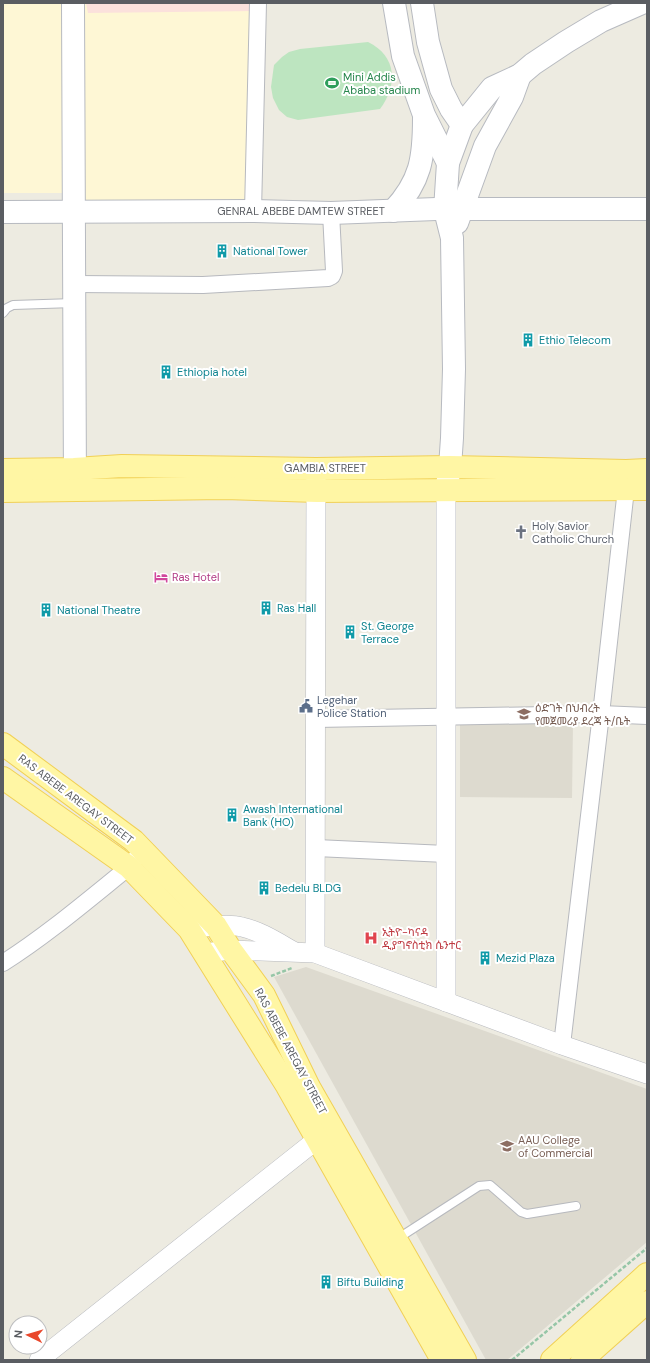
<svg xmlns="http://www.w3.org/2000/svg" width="650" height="1363" viewBox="0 0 650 1363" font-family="'DM Sans','Noto Sans Ethiopic',sans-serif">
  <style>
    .commercial { fill: #fef7d5 }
    .education { fill: #dddacf }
    .medical { fill: #fbe1dc }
    .garden { fill: #bde5c0 }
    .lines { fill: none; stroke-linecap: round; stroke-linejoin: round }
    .service-casing { stroke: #b7b9be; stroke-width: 10 }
    .minor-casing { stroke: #b7b9be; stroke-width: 18 }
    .tertiary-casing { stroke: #b7b9be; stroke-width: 20 }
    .secondary-casing { stroke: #b7bac0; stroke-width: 24 }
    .primary-casing { stroke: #f1d056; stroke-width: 24 }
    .path { stroke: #96c6a7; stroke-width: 2.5; stroke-dasharray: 4 2; stroke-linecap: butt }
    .service { stroke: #fff; stroke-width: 8 }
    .minor { stroke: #fff; stroke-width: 16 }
    .tertiary { stroke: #fff; stroke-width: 19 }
    .secondary { stroke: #fff; stroke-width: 22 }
    .primary { stroke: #fff6a4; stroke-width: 22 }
    .labels { text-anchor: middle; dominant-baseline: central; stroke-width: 4; stroke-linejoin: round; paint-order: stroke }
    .leisure-label { font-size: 11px; fill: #27864d; stroke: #fff; text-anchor: start }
    .street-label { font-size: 11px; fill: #5a5d62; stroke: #fff }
    .culture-label { font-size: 11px; fill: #0d838f; stroke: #fff; text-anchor: start }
    .worship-label { font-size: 11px; fill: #5b616d; stroke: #fff; text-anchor: start }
    .hotel-label { font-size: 11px; fill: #b23c85; stroke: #fff; text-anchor: start }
    .service-label { font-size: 11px; fill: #4e5e75; stroke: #fff; text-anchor: start }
    .education-label { font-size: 11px; fill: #785e54; stroke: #fff; text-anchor: start }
    .health-label { font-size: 11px; fill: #be3a42; stroke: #fff; text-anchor: start }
  </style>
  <rect width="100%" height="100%" fill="#edebe1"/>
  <!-- commercial -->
  <g class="commercial">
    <rect x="3" y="3" width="59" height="190"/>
    <polygon points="80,3 258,3 253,211 74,211"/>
  </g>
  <!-- education -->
  <g class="education">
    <polygon points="460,723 573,724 572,798 460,797"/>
    <polygon points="306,967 647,1089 647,1242 507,1360 486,1360 274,977"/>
  </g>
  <!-- medical -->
  <polygon class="medical" points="86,3 265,3 266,11 88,13"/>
  <!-- garden -->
  <path class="garden" d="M 368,42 C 397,56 398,85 380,109 L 298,120 L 287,117 L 279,110 L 273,98 L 271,87 L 274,65 L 282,57 L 289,52 L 300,49 Z"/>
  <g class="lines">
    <!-- service casing -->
    <g class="service-casing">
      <g id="service">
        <polyline points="3,313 7,308 13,305 74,303"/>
        <polyline points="397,1239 479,1186 490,1185 521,1212 527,1214 576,1206"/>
      </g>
    </g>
    <!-- minor casing -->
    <g class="minor-casing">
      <g id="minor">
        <polyline points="253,211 258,3"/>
        <polyline points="75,284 203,285 328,278 332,276 334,271 331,213"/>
        <polyline points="316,719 601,714 647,716"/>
        <polyline points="316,848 446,854"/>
        <path d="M 3,963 C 47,935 88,900 129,867 L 135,859"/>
        <polyline points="562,1045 601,714 626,489"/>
      </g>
    </g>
    <!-- tertiary casing -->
    <g class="tertiary-casing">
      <g id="tertiary">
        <polyline points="446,490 446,1002"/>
        <path d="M 189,929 C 204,927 228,923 242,927 C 260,931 277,942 293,951"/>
        <polyline points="204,953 231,950 315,953 562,1045 647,1074"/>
        <polyline points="315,953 316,476"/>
        <polyline points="39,1360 329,1130"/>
      </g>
    </g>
    <!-- secondary casing -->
    <g class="secondary-casing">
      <g id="secondary">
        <polyline points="73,3 75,488"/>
        <polyline points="394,3 403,56 424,115 448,163"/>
        <polyline points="422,3 428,42 441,89 451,109 462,125"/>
        <path d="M 393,211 C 421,181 424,158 424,118"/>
        <polyline points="3,212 253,211 331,213 436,209 647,209"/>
        <polyline points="457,223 485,146 512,97 520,75"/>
        <polyline points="447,485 450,467 452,438 454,369 452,238 445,210 448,163 462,125 492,88 520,75 533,64 566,42 601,21 642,3"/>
      </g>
    </g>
    <!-- primary casing -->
    <g class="primary-casing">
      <g id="primary">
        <polyline points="3,470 74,469 122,466 316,469 450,467 626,471 647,470"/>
        <polyline points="3,491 225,488 317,491 647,489"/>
        <polyline points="3,744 134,841 216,926 231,950 264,995 309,1087 465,1360"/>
        <polyline points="3,778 129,867 189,929 287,1086 442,1360"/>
        <polyline points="552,1360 647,1274"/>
        <polyline points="582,1360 647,1302"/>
      </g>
    </g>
    <!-- path -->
    <g class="path">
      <polyline points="271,976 292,968"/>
      <polyline points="512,1360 647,1248"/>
    </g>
    <!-- service -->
    <use href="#service" class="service"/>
    <!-- minor -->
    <use href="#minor" class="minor"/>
    <!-- tertiary -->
    <use href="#tertiary" class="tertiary"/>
    <!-- secondary -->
    <use href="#secondary" class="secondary"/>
    <!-- primary -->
    <use href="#primary" class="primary"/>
  </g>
  <!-- icons -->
  <defs>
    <g id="stadium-bare" transform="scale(1.08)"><path d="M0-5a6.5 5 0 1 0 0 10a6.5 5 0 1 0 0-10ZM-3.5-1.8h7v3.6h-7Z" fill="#2e9e5b" stroke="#fff" stroke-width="2.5" paint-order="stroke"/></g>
    <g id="building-bare" transform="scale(1.08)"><path d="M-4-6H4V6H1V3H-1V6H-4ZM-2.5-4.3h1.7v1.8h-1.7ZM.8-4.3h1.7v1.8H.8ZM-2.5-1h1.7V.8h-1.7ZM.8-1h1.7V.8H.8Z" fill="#0f9aa8" stroke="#fff" stroke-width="2.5" paint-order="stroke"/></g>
    <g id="church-bare" transform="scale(1.08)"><path d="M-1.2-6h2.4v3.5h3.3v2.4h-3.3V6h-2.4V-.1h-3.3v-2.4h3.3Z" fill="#6b7280" stroke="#fff" stroke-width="2.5" paint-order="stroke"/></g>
    <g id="hotel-bare" transform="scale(1.08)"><path d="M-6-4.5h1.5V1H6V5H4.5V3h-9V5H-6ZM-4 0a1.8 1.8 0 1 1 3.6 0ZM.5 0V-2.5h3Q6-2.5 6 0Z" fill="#d1479c" stroke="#fff" stroke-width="2.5" paint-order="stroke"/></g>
    <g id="civic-bare" transform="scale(1.08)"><path d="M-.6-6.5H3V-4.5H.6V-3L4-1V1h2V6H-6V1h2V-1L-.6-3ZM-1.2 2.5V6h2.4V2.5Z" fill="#5c6f8a" stroke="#fff" stroke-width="2.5" paint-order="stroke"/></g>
    <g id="school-bare" transform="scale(1.08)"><path d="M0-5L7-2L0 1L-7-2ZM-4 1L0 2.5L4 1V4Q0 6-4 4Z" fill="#8d6e63" stroke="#fff" stroke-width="2.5" paint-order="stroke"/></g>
    <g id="hospital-bare" transform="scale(1.08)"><path d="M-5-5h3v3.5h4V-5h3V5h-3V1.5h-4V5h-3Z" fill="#e0444e" stroke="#fff" stroke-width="2.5" paint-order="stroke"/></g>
    <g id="university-bare" transform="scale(1.08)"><path d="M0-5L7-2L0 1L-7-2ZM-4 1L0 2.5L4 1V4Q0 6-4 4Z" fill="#8d6e63" stroke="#fff" stroke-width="2.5" paint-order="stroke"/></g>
  </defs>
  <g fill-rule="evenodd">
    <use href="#stadium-bare" x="332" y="83"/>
    <use href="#building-bare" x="222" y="251"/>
    <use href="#building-bare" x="528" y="340"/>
    <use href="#building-bare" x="166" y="372"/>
    <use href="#church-bare" x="521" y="532"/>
    <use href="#hotel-bare" x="161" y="577"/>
    <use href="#building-bare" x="266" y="608"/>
    <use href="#building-bare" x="46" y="610"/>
    <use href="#building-bare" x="350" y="632"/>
    <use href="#civic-bare" x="306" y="706"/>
    <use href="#school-bare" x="524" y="714"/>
    <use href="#building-bare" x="232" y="815"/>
    <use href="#building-bare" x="264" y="888"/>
    <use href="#hospital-bare" x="371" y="938"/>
    <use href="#building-bare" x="485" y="958"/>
    <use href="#university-bare" x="507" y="1146"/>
    <use href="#building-bare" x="326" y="1282"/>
  </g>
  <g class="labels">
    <!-- leisure labels -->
    <g class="leisure-label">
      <text x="343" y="77">Mini Addis<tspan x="343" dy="13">Ababa stadium</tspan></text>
    </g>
    <!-- street labels -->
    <g class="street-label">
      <text x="301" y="211">GENRAL ABEBE DAMTEW STREET</text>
      <text x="325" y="468">GAMBIA STREET</text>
      <text transform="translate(76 799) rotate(37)">RAS ABEBE AREGAY STREET</text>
      <text transform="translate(291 1051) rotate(62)">RAS ABEBE AREGAY STREET</text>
    </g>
    <!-- culture labels -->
    <g class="culture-label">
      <text x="233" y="251">National Tower</text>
      <text x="539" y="340">Ethio Telecom</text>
      <text x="177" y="372">Ethiopia hotel</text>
      <text x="277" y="608">Ras Hall</text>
      <text x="57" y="610">National Theatre</text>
      <text x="361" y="626">St. George<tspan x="361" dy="13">Terrace</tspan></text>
      <text x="243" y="809">Awash International<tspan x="243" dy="13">Bank (HO)</tspan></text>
      <text x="275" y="888">Bedelu BLDG</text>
      <text x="496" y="958">Mezid Plaza</text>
      <text x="337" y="1282">Biftu Building</text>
    </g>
    <!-- worship labels -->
    <g class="worship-label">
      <text x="532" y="526">Holy Savior<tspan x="532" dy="13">Catholic Church</tspan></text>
    </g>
    <!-- hotel labels -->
    <g class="hotel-label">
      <text x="172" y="577">Ras Hotel</text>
    </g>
    <!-- service labels -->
    <g class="service-label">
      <text x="317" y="700">Legehar<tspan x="317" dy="13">Police Station</tspan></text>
    </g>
    <!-- education labels -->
    <g class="education-label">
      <text x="535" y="708">ዕድገት በህብረት<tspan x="535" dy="13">የመጀመሪያ ደረጃ ት/ቤት</tspan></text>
      <text x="518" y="1140">AAU College<tspan x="518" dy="13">of Commercial</tspan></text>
    </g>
    <!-- health labels -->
    <g class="health-label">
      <text x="382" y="932">ኢትዮ-ካናዳ<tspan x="382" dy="13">ዲያግኖስቲክ ሴንተር</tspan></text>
    </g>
  </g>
  <!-- border -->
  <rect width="650" height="1363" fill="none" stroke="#5a5d62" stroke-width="8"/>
  <!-- north arrow -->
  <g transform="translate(28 1335) rotate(275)"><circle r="19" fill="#ffffff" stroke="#bdbec0"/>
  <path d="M0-3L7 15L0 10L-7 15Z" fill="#e9472b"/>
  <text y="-6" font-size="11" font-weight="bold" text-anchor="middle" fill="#5a5d62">N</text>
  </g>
</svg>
